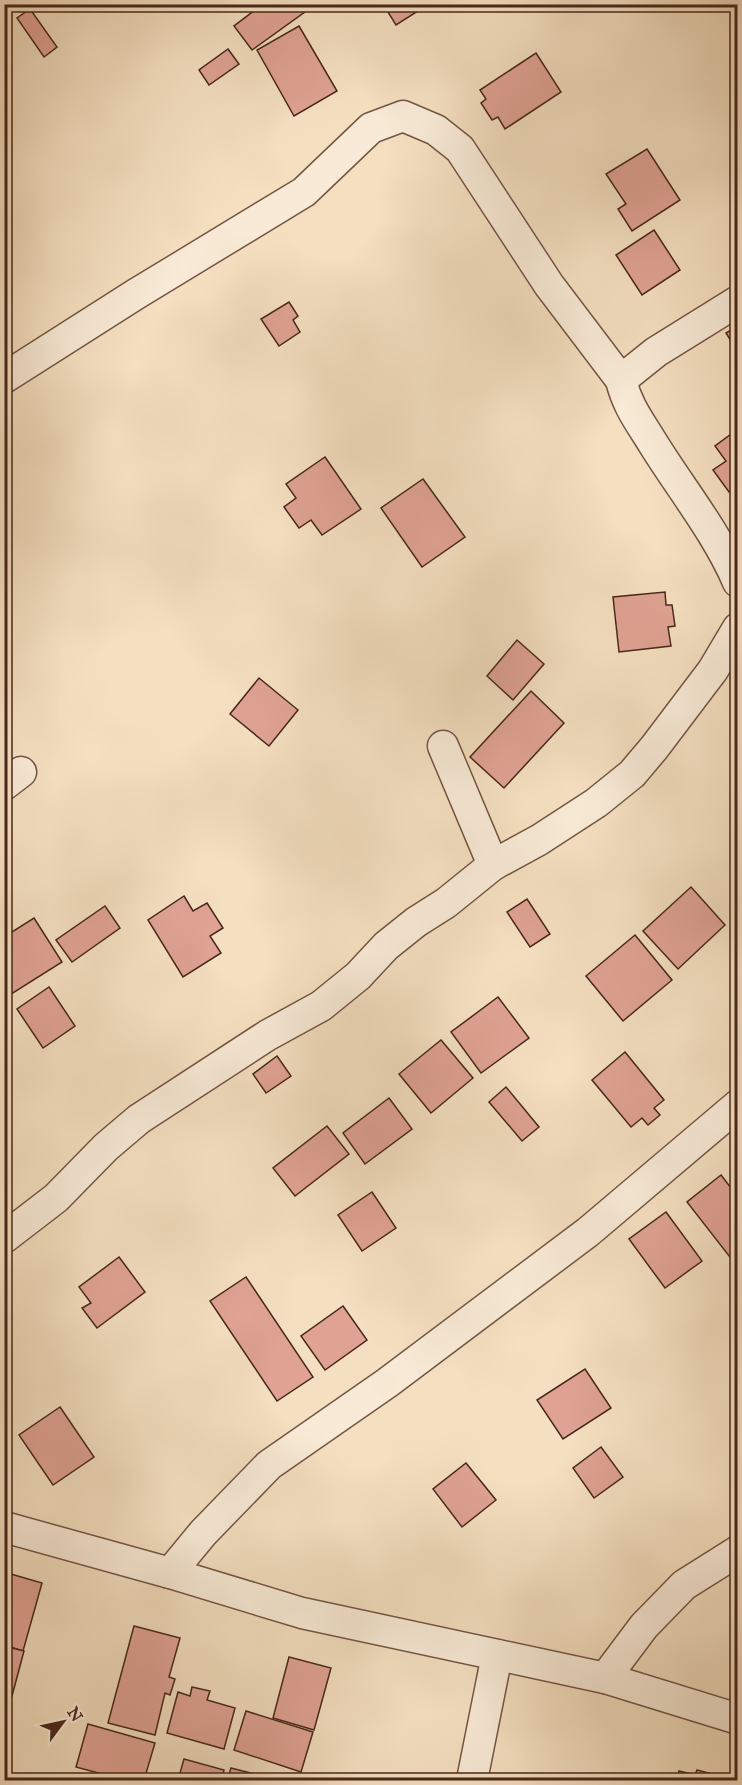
<svg xmlns="http://www.w3.org/2000/svg" width="742" height="1785" viewBox="0 0 742 1785" font-family="'IM FELL Great Primer',serif">
  <style>
    .building { fill: #dfa293; stroke: #48271b; stroke-width: 1.5 }
    .lines { fill: none; stroke-linecap: round; stroke-linejoin: round }
    .minor-casing { stroke: #735544; stroke-width: 33 }
    .minor { stroke: #f8ead6; stroke-width: 30 }
  </style>
  <rect width="100%" height="100%" fill="#f4dfc0"/>
  <filter id="stains"><feTurbulence type="fractalNoise" baseFrequency=".00333" numOctaves="4"/><feColorMatrix values="0 0 0 0 .2 0 0 0 0 .09 0 0 0 0 .02 0 0 0 .5 -.17"/></filter>
  <radialGradient id="worn" r=".72"><stop offset=".6" stop-color="#630" stop-opacity="0"/><stop offset="1" stop-color="#630" stop-opacity=".3"/></radialGradient>
  <!-- building -->
  <g class="building">
    <polygon points="263,4 306,4 309,9 252,50 234,26"/>
    <polygon points="383,4 429,4 396,25"/>
    <polygon points="30,9 57,47 44,57 17,18"/>
    <polygon points="299,26 337,91 294,116 257,50"/>
    <polygon points="228,49 239,64 209,85 199,70"/>
    <polygon points="536,53 561,92 505,129 498,117 492,120 481,103 486,99 480,90"/>
    <polygon points="647,149 680,200 632,231 618,209 626,204 606,174"/>
    <polygon points="654,230 680,270 642,295 616,255"/>
    <polygon points="289,302 298,316 293,320 300,332 279,346 261,319"/>
    <polygon points="738,326 738,352 726,333"/>
    <polygon points="738,429 738,486 729,492 713,470 726,461 715,446"/>
    <polygon points="325,457 361,509 322,535 311,520 299,528 284,507 296,498 286,484"/>
    <polygon points="423,479 465,537 422,567 381,508"/>
    <polygon points="665,592 666,605 672,605 675,626 668,627 671,646 619,652 613,597"/>
    <polygon points="517,640 544,664 513,700 487,676"/>
    <polygon points="259,678 298,710 269,746 230,714"/>
    <polygon points="531,691 564,723 504,788 470,757"/>
    <polygon points="691,887 725,925 678,969 643,931"/>
    <polygon points="184,896 193,911 207,903 223,928 210,936 221,953 183,977 148,920"/>
    <polygon points="527,899 550,934 530,947 507,912"/>
    <polygon points="105,906 120,928 72,962 56,940"/>
    <polygon points="34,918 62,962 5,998 4,937"/>
    <polygon points="635,935 672,980 623,1021 586,976"/>
    <polygon points="49,987 75,1026 43,1048 17,1009"/>
    <polygon points="498,997 529,1038 481,1073 451,1032"/>
    <polygon points="441,1040 473,1078 431,1113 399,1074"/>
    <polygon points="625,1052 664,1100 654,1108 660,1115 648,1125 642,1118 631,1127 592,1080"/>
    <polygon points="277,1056 291,1076 266,1093 253,1074"/>
    <polygon points="506,1087 539,1127 522,1141 489,1102"/>
    <polygon points="389,1098 412,1129 365,1164 343,1133"/>
    <polygon points="327,1126 349,1154 295,1196 273,1168"/>
    <polygon points="721,1175 738,1197 738,1257 733,1261 687,1202"/>
    <polygon points="372,1192 396,1228 362,1251 338,1215"/>
    <polygon points="666,1212 702,1261 665,1288 629,1239"/>
    <polygon points="119,1257 145,1292 97,1328 82,1308 91,1303 79,1287"/>
    <polygon points="246,1277 313,1377 277,1401 210,1301"/>
    <polygon points="343,1306 367,1340 325,1370 301,1336"/>
    <polygon points="585,1369 611,1408 563,1439 537,1400"/>
    <polygon points="60,1407 94,1457 53,1485 19,1435"/>
    <polygon points="601,1447 623,1477 594,1498 573,1468"/>
    <polygon points="466,1463 496,1500 462,1527 433,1489"/>
    <polygon points="4,1572 42,1583 23,1651 4,1645"/>
    <polygon points="134,1626 180,1638 169,1677 175,1679 170,1695 165,1693 155,1735 108,1723"/>
    <polygon points="4,1646 24,1651 12,1696 4,1694"/>
    <polygon points="289,1657 331,1668 314,1730 273,1718"/>
    <polygon points="192,1687 210,1691 207,1700 235,1708 224,1749 167,1733 178,1692 190,1696"/>
    <polygon points="246,1711 313,1732 301,1772 234,1750"/>
    <polygon points="88,1724 155,1743 144,1780 124,1780 76,1767"/>
    <polygon points="184,1759 224,1770 222,1780 178,1780"/>
    <polygon points="231,1768 274,1779 274,1780 227,1780"/>
    <polygon points="697,1770 735,1780 677,1780 679,1771 695,1775"/>
  </g>
  <g class="lines">
    <!-- minor casing -->
    <g class="minor-casing">
      <g id="minor">
        <path d="M 738,301 L 656,352 L 621,380 C 627,406 640,422 654,445 C 682,490 717,533 738,582"/>
        <polyline points="4,378 136,294 304,192 371,128 403,116 436,130 460,149 549,285 621,380"/>
        <polyline points="443,746 493,865"/>
        <polyline points="4,785 21,772"/>
        <polyline points="4,1238 56,1198 106,1147 139,1119 268,1035 321,1006 358,976 386,946 416,922 446,903 493,865 539,840 596,803 632,774 654,748 713,670 738,628"/>
        <polyline points="4,1527 170,1573 302,1613 605,1678 738,1719"/>
        <polyline points="170,1573 203,1533 269,1465 387,1383 588,1232 738,1105"/>
        <polyline points="605,1678 644,1626 684,1585 738,1551"/>
        <polyline points="472,1780 497,1655"/>
      </g>
    </g>
    <!-- minor -->
    <use href="#minor" class="minor"/>
  </g>
  <!-- margin -->
  <rect width="742" height="1785" fill="none" stroke="#f4dfc0" stroke-width="24"/>
  <rect x="6" y="6" width="730" height="1773" fill="none" stroke="#48271b" stroke-width="3"/>
  <rect x="12" y="12" width="718" height="1761" fill="none" stroke="#48271b" stroke-width="1.5"/>
  <!-- north arrow -->
  <g transform="translate(63 1722) rotate(57)" stroke="#f8ead6" stroke-width="4.5" paint-order="stroke">
  <path d="M0-4.5L10 22L0 15L-10 22Z" fill="#48271b"/>
  <text y="-9" font-size="16" font-weight="bold" text-anchor="middle" fill="#48271b">N</text>
  </g>
  <rect width="100%" height="100%" filter="url(#stains)"/>
  <rect width="100%" height="100%" fill="url(#worn)"/>
</svg>
